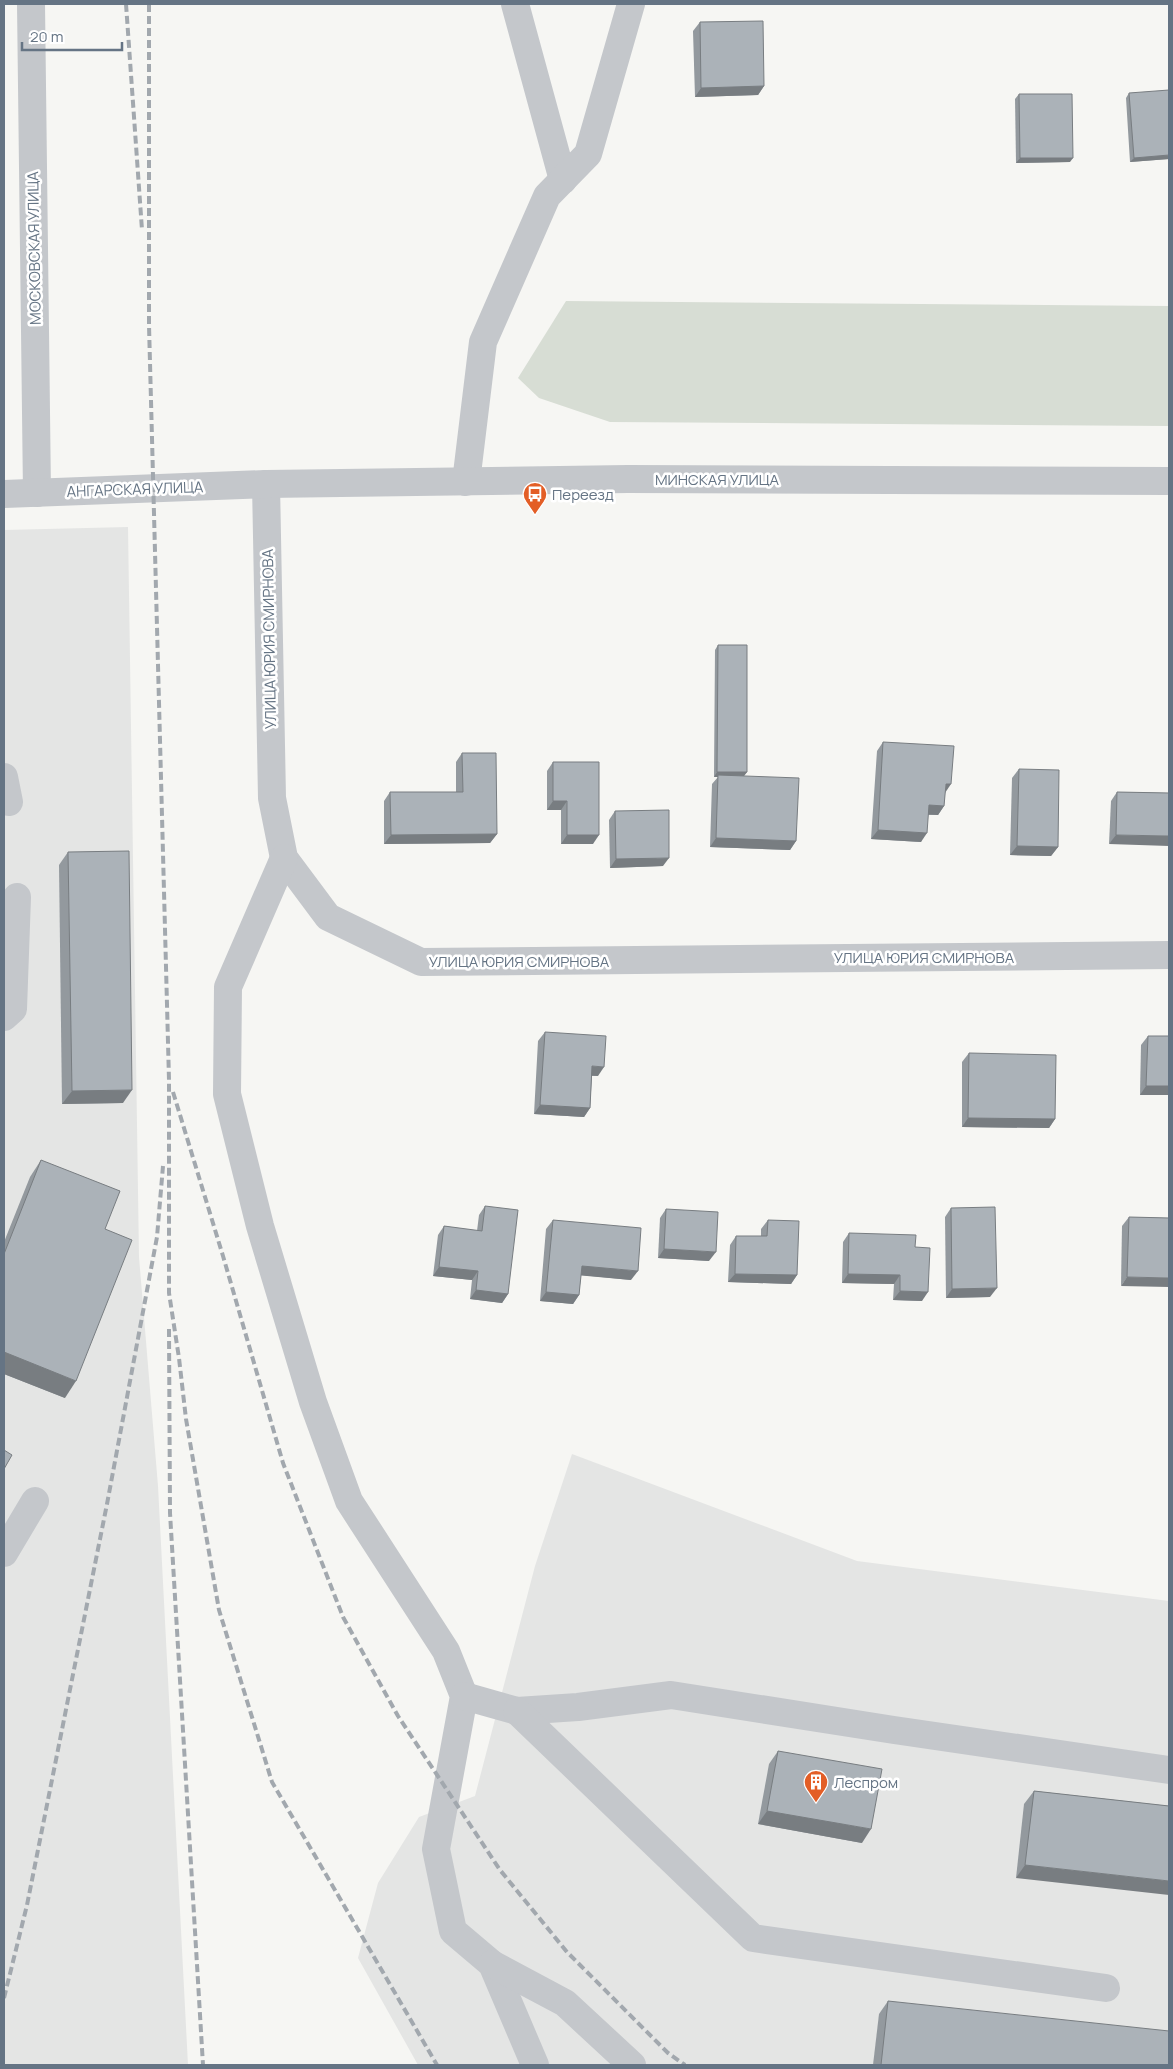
<svg xmlns="http://www.w3.org/2000/svg" width="1173" height="2069" viewBox="0 0 1173 2069" font-family="Manrope,sans-serif">
  <style>
    .built { fill: #e4e5e4 }
    .green { fill: #d7ddd4 }
    .lines { fill: none; stroke-linecap: round; stroke-linejoin: round }
    .minor { stroke: #c4c7cb; stroke-width: 28 }
    .rail { stroke: #a2a8ae; stroke-width: 4; stroke-dasharray: 8 4; stroke-linecap: butt }
    .wall { fill: #93999e }
    .shaded-wall { fill: #787d81 }
    .building { fill: #abb2b8; stroke: #787d81 }
    .labels { text-anchor: middle; dominant-baseline: central; stroke-width: 5; stroke-linejoin: round; paint-order: stroke }
    .street-label { font-size: 15px; fill: #657484; stroke: #fff }
    .poi-label { font-size: 15px; fill: #657484; stroke: #fff; text-anchor: start }
  </style>
  <rect width="100%" height="100%" fill="#f6f6f3"/>
  <!-- built -->
  <g class="built">
    <polygon points="128,527 139,1257 158,1486 188,2065 4,2065 4,530"/>
    <polygon points="572,1454 857,1561 1169,1601 1169,2065 418,2065 358,1958 378,1883 419,1817 475,1796 535,1566"/>
  </g>
  <!-- green -->
  <polygon class="green" points="566,301 1169,306 1169,426 610,422 539,398 518,378"/>
  <g class="lines">
    <!-- minor -->
    <g class="minor">
      <polyline points="31,4 37,493"/>
      <polyline points="515,4 563,180"/>
      <polyline points="466,482 483,342 547,196 588,154 631,4"/>
      <polyline points="266,484 272,798 284,858 328,917 421,962 1169,955"/>
      <polyline points="4,494 266,484 628,479 1169,481"/>
      <polyline points="4,777 9,802"/>
      <polyline points="284,858 228,987 227,1094 260,1226 313,1402 349,1501 446,1651 464,1696 436,1849 453,1931 492,1964 535,2065"/>
      <polyline points="4,1017 13,1009 17,897"/>
      <polyline points="4,1553 35,1501"/>
      <polyline points="464,1696 517,1711 578,1707 671,1695 894,1730 1169,1770"/>
      <polyline points="517,1711 753,1938 1106,1988"/>
      <polyline points="492,1964 565,2003 632,2065"/>
    </g>
    <!-- rail -->
    <g class="rail">
      <polyline points="126,4 142,230"/>
      <polyline points="149,4 149,325 169,1080 169,1293 179,1358 186,1419 219,1610 272,1782 437,2065"/>
      <polyline points="173,1092 223,1256 283,1463 343,1617 398,1716 500,1870 567,1952 668,2053 685,2065"/>
      <polyline points="169,1329 170,1513 203,2065"/>
      <polyline points="4,1998 27,1905 107,1504 157,1237 163,1166"/>
    </g>
  </g>
  <!-- wall -->
  <g class="wall">
    <polygon points="700,22 764,86 758,95 695,97 693,31"/>
    <polygon points="1129,93 1169,159 1130,162 1126,98"/>
    <polygon points="1019,94 1070,162 1016,163 1015,99"/>
    <polygon points="718,645 747,772 744,776 796,841 790,850 710,847 712,784 718,777 714,777 715,650"/>
    <polygon points="883,742 945,793 944,806 938,815 928,815 921,842 871,839 877,751"/>
    <polygon points="462,753 497,834 490,843 384,844 384,801 390,792 456,792 456,762"/>
    <polygon points="553,762 593,844 561,844 561,810 547,810 547,771"/>
    <polygon points="1019,769 1058,847 1051,856 1010,855 1012,778"/>
    <polygon points="1117,792 1169,793 1109,844 1111,801"/>
    <polygon points="615,811 663,866 610,868 609,820"/>
    <polygon points="68,852 123,1103 62,1104 59,865"/>
    <polygon points="545,1032 598,1076 592,1076 590,1108 584,1117 534,1114 538,1041"/>
    <polygon points="1148,1036 1169,1095 1140,1095 1141,1045"/>
    <polygon points="969,1053 1055,1119 1049,1128 962,1127 962,1062"/>
    <polygon points="41,1160 65,1398 4,1374 4,1242 30,1177"/>
    <polygon points="485,1206 508,1294 502,1303 470,1299 472,1280 433,1276 438,1235 444,1226 477,1231 479,1215"/>
    <polygon points="951,1208 990,1297 946,1298 945,1217"/>
    <polygon points="666,1209 709,1261 658,1258 660,1218"/>
    <polygon points="1129,1217 1169,1218 1121,1286 1122,1226"/>
    <polygon points="553,1220 631,1280 581,1275 579,1295 573,1304 540,1301 546,1229"/>
    <polygon points="768,1220 797,1275 791,1284 728,1282 730,1245 736,1236 761,1236 761,1229"/>
    <polygon points="849,1233 915,1247 922,1301 893,1300 894,1284 842,1283 843,1242"/>
    <polygon points="778,1751 862,1843 758,1824 769,1764"/>
    <polygon points="1034,1791 1169,1806 1016,1878 1024,1804"/>
    <polygon points="888,2001 1169,2065 873,2065 879,2014"/>
  </g>
  <!-- shaded-wall -->
  <g class="shaded-wall">
    <polygon points="764,86 758,95 695,97 701,88"/>
    <polygon points="1169,155 1169,159 1130,162 1134,158"/>
    <polygon points="1020,158 1073,158 1070,162 1016,163"/>
    <polygon points="717,772 747,772 743,777 718,775 718,777 714,777"/>
    <polygon points="946,784 951,784 945,793"/>
    <polygon points="553,801 567,801 561,810 547,810"/>
    <polygon points="929,805 944,806 938,815 923,814"/>
    <polygon points="878,830 927,833 921,842 871,839"/>
    <polygon points="497,834 490,843 384,844 391,835"/>
    <polygon points="567,835 599,835 593,844 561,844"/>
    <polygon points="1116,835 1169,836 1169,846 1109,844"/>
    <polygon points="716,838 796,841 790,850 710,847"/>
    <polygon points="1017,846 1058,847 1051,856 1010,855"/>
    <polygon points="669,858 663,866 610,868 616,859"/>
    <polygon points="592,1066 604,1067 598,1076 586,1075"/>
    <polygon points="1146,1086 1169,1086 1169,1095 1140,1095"/>
    <polygon points="132,1090 123,1103 62,1104 72,1091"/>
    <polygon points="540,1105 590,1108 584,1117 534,1114"/>
    <polygon points="968,1118 1055,1119 1049,1128 962,1127"/>
    <polygon points="664,1249 716,1252 709,1261 658,1258"/>
    <polygon points="582,1266 638,1271 631,1280 576,1275"/>
    <polygon points="439,1267 478,1271 472,1280 433,1276"/>
    <polygon points="735,1274 797,1275 791,1284 728,1282"/>
    <polygon points="848,1274 900,1275 894,1284 842,1283"/>
    <polygon points="1127,1277 1169,1278 1169,1287 1121,1286"/>
    <polygon points="997,1288 990,1297 946,1298 952,1289"/>
    <polygon points="476,1290 508,1294 502,1303 470,1299"/>
    <polygon points="900,1291 928,1292 922,1301 893,1300"/>
    <polygon points="546,1292 579,1295 573,1304 540,1301"/>
    <polygon points="4,1352 76,1381 65,1398 4,1374"/>
    <polygon points="767,1811 871,1829 862,1843 758,1824"/>
    <polygon points="1025,1865 1169,1881 1169,1895 1016,1878"/>
  </g>
  <!-- building -->
  <g class="building">
    <polygon points="763,21 764,86 701,88 700,22"/>
    <polygon points="1169,90 1169,155 1134,158 1129,93"/>
    <polygon points="1019,94 1072,94 1073,158 1020,158"/>
    <polygon points="718,645 747,645 747,772 717,772"/>
    <polygon points="883,742 954,746 951,784 946,784 944,806 929,805 927,833 878,830"/>
    <polygon points="462,753 496,753 497,834 391,835 390,792 463,792"/>
    <polygon points="553,762 599,762 599,835 567,835 567,801 553,801"/>
    <polygon points="1019,769 1059,770 1058,847 1017,846"/>
    <polygon points="718,775 799,778 796,841 716,838"/>
    <polygon points="1117,792 1169,793 1169,836 1116,835"/>
    <polygon points="669,810 669,858 616,859 615,811"/>
    <polygon points="129,851 132,1090 72,1091 68,852"/>
    <polygon points="545,1032 606,1036 604,1067 592,1066 590,1108 540,1105"/>
    <polygon points="1148,1036 1169,1036 1169,1086 1146,1086"/>
    <polygon points="969,1053 1056,1055 1055,1119 968,1118"/>
    <polygon points="41,1160 120,1191 105,1229 132,1240 76,1381 4,1352 4,1254"/>
    <polygon points="485,1206 518,1210 508,1294 476,1290 478,1271 439,1267 444,1226 482,1231"/>
    <polygon points="995,1207 997,1288 952,1289 951,1208"/>
    <polygon points="666,1209 718,1212 716,1252 664,1249"/>
    <polygon points="1129,1217 1169,1218 1169,1278 1127,1277"/>
    <polygon points="553,1220 641,1228 638,1271 582,1266 579,1295 546,1292"/>
    <polygon points="768,1220 799,1221 797,1275 735,1274 736,1236 767,1236"/>
    <polygon points="849,1233 916,1235 915,1247 930,1248 928,1292 900,1291 900,1275 848,1274"/>
    <polygon points="4,1450 12,1455 4,1469"/>
    <polygon points="778,1751 882,1769 871,1829 767,1811"/>
    <polygon points="1034,1791 1169,1806 1169,1881 1025,1865"/>
    <polygon points="888,2001 1169,2031 1169,2065 881,2065"/>
  </g>
  <!-- icons -->
  <defs>
    <g id="bus-pin" transform="scale(1.25)"><path d="M0 17L-7.5 6A9.5 9.5 0 1 1 7.5 6Z" fill="#e35e26" stroke="#fff"/><path d="M-5-6H5V4H4V6H2V4H-2V6H-4V4H-5ZM-3.5-4V0h7V-4ZM-3.5 1.2v1.5H-2V1.2ZM2 1.2v1.5H3.5V1.2Z" fill="#fff"/></g>
    <g id="building-pin" transform="scale(1.25)"><path d="M0 17L-7.5 6A9.5 9.5 0 1 1 7.5 6Z" fill="#e35e26" stroke="#fff"/><path d="M-4-6H4V6H1V3H-1V6H-4ZM-2.5-4.3h1.7v1.8h-1.7ZM.8-4.3h1.7v1.8H.8ZM-2.5-1h1.7V.8h-1.7ZM.8-1h1.7V.8H.8Z" fill="#fff"/></g>
  </defs>
  <g fill-rule="evenodd">
    <use href="#bus-pin" x="535" y="494"/>
    <use href="#building-pin" x="816" y="1782"/>
  </g>
  <g class="labels">
    <!-- street labels -->
    <g class="street-label">
      <text transform="translate(34 248) rotate(-91)">МОСКОВСКАЯ УЛИЦА</text>
      <text x="717" y="479">МИНСКАЯ УЛИЦА</text>
      <text transform="translate(135 489) rotate(-2)">АНГАРСКАЯ УЛИЦА</text>
      <text transform="translate(269 639) rotate(-91)">УЛИЦА ЮРИЯ СМИРНОВА</text>
      <text x="924" y="957">УЛИЦА ЮРИЯ СМИРНОВА</text>
      <text x="519" y="961">УЛИЦА ЮРИЯ СМИРНОВА</text>
    </g>
    <!-- poi labels -->
    <g class="poi-label">
      <text x="552" y="494">Переезд</text>
      <text x="834" y="1782">Леспром</text>
    </g>
  </g>
  <!-- border -->
  <rect width="1173" height="2069" fill="none" stroke="#657484" stroke-width="10"/>
  <!-- scale -->
  <path d="M22 42v8h100v-8" fill="none" stroke="#657484" stroke-width="2.5"/>
  <text x="30" y="42" font-size="15" fill="#657484" stroke="#ffffff" stroke-width="4" paint-order="stroke">20 m</text>
</svg>
